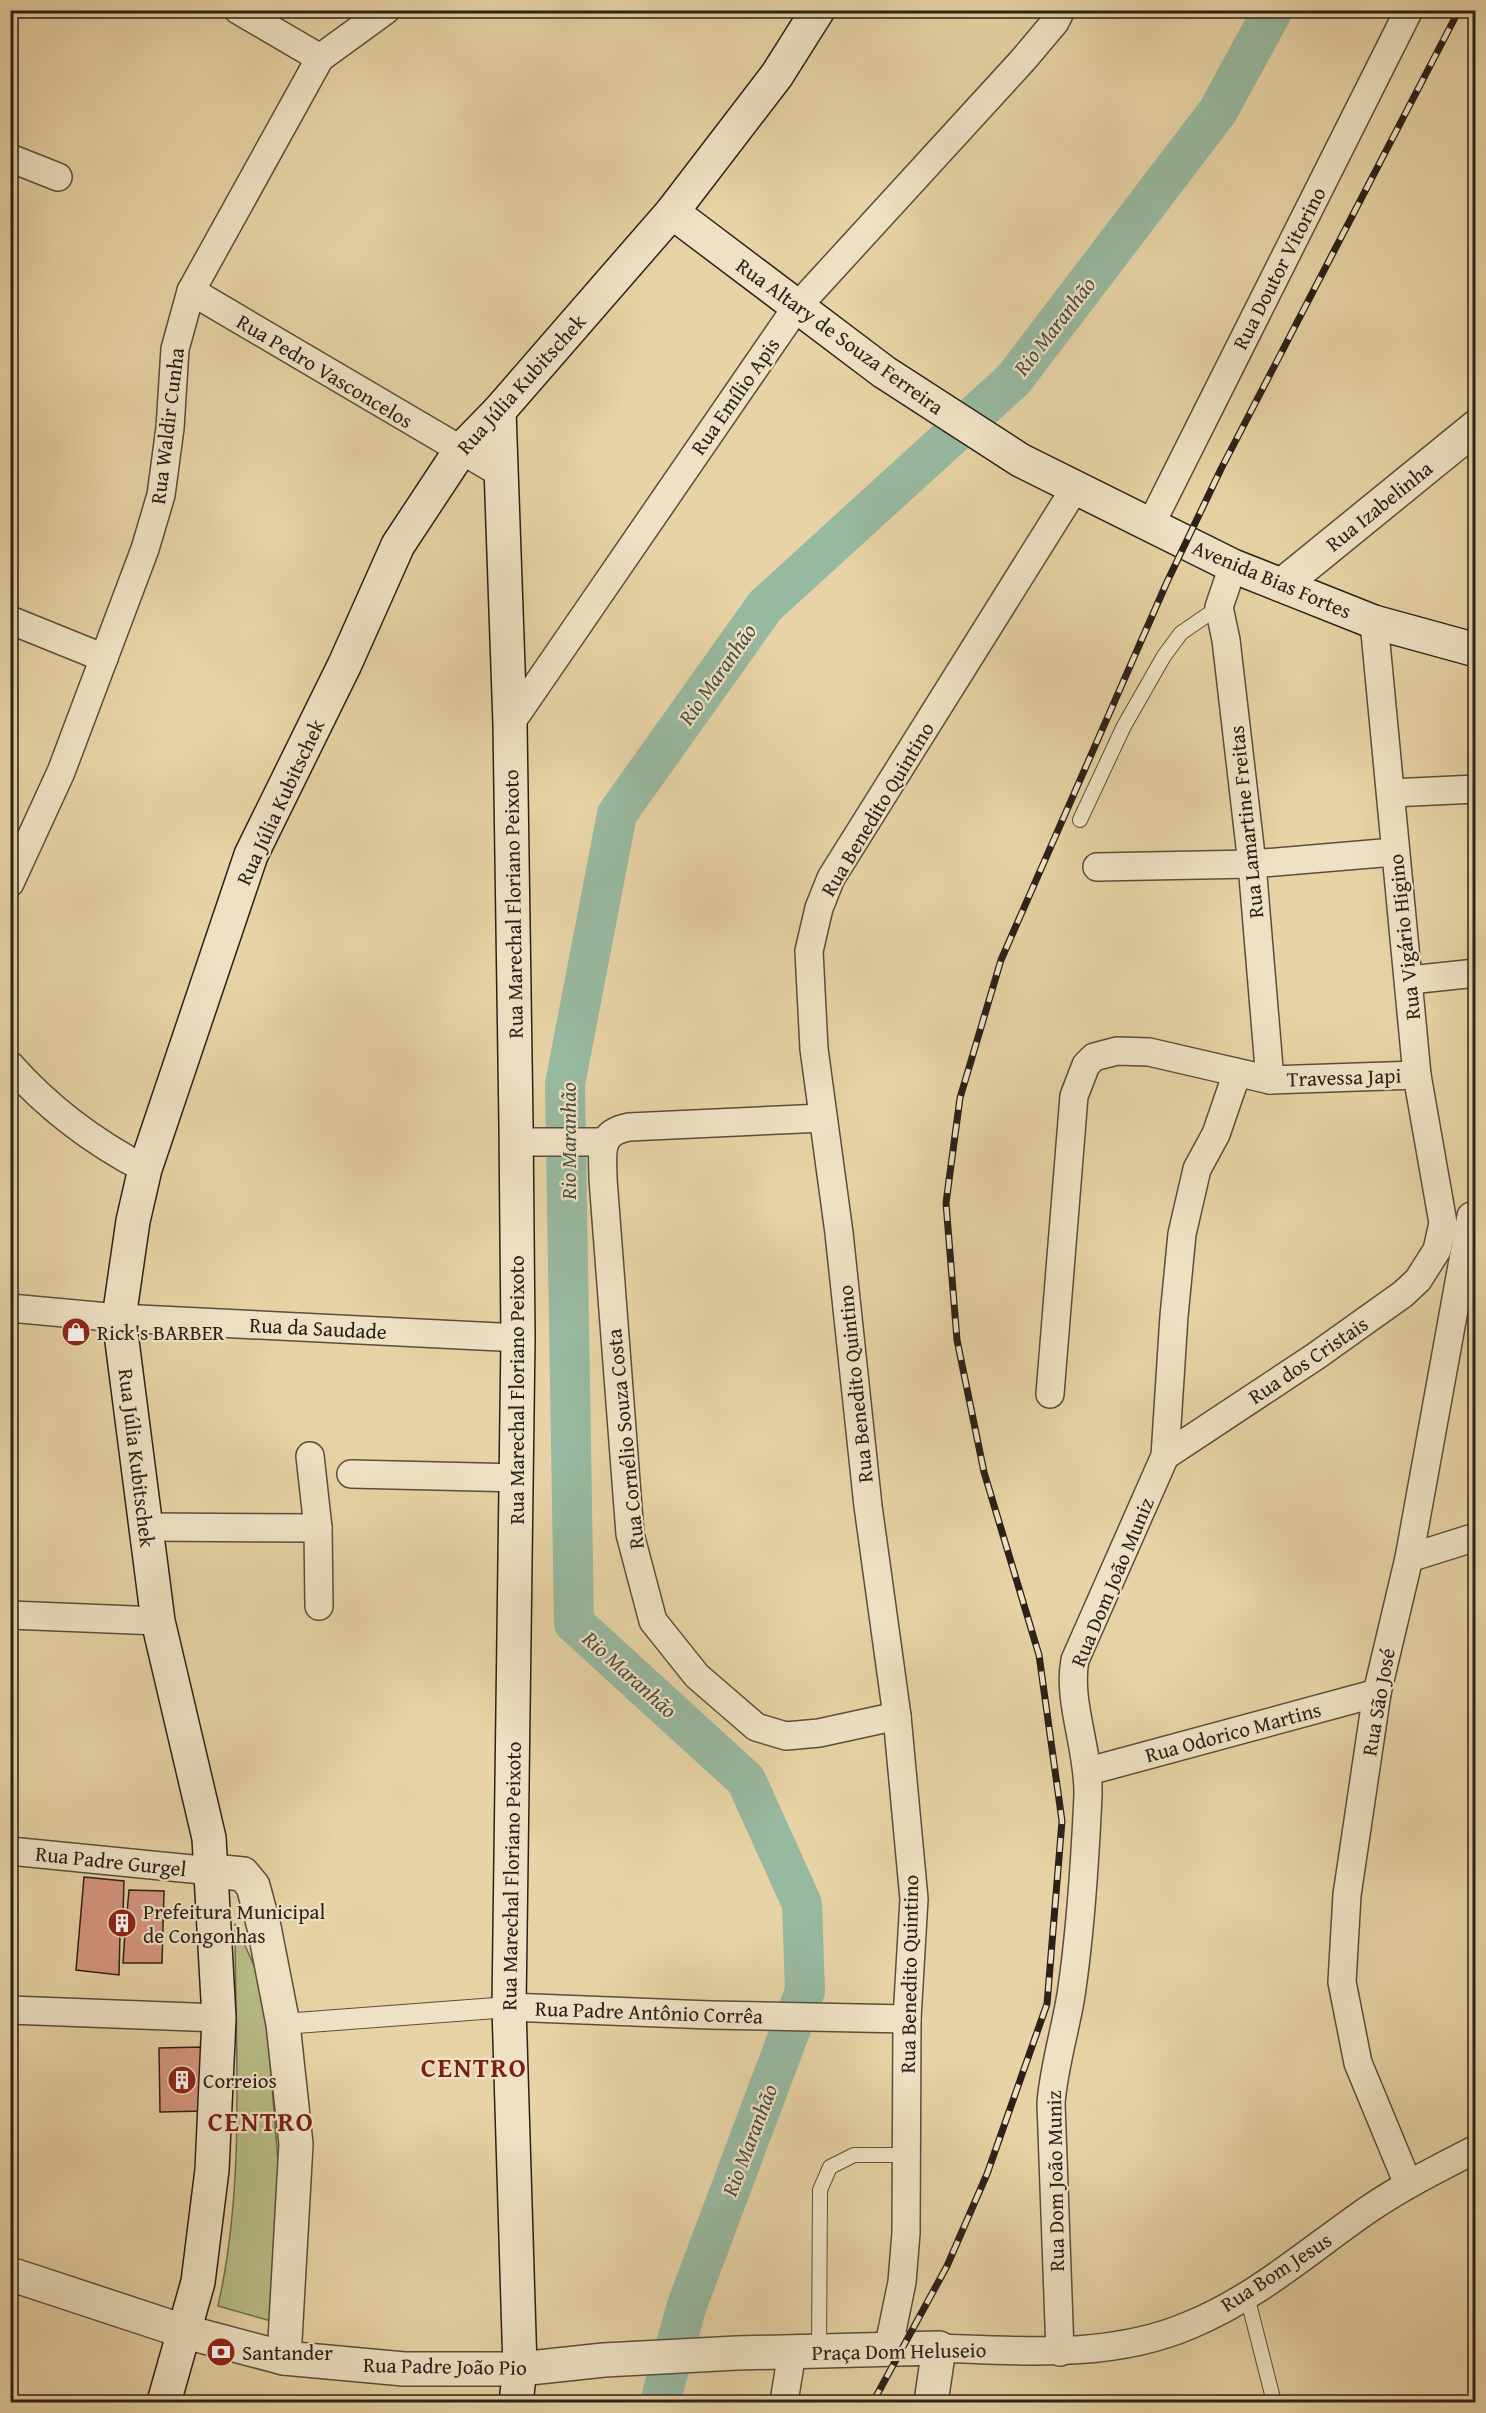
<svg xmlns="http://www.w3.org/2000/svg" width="1486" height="2413" viewBox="0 0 1486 2413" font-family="'Gentium Book Plus',serif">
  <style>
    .green { fill: #b7bc85; stroke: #716e50; stroke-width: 1.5 }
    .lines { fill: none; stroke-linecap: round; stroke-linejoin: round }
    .river { stroke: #98b9a1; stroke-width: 40 }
    .building { fill: #d79681; stroke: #2b211a; stroke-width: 1.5 }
    .service-casing { stroke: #5a4e3d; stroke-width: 16 }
    .pedestrian-casing { stroke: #5a4e3d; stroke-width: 22 }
    .minor-casing { stroke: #5a4e3d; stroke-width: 30 }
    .tertiary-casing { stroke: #5a4e3d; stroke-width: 36 }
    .secondary-casing { stroke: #2b211a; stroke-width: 36 }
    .service { stroke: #efe2c4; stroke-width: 14 }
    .pedestrian { stroke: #efe2c4; stroke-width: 20 }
    .minor { stroke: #efe2c4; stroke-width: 27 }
    .tertiary { stroke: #efe2c4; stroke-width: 33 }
    .secondary { stroke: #efe2c4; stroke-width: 33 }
    .rail-casing { stroke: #2b211a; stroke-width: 7 }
    .rail { stroke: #efe2c4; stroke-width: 4.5; stroke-dasharray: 14; stroke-linecap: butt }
    .labels { text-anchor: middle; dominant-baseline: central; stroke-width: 4.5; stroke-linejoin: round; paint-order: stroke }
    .street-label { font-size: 21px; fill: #2b211a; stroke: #efe2c4 }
    .poi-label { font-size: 21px; fill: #2b211a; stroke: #efe2c4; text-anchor: start }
    .water-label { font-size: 22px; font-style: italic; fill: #4c4f42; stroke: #efe2c4 }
    .district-label { font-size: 27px; font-weight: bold; letter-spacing: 1.5px; fill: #7a1f14; stroke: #efe2c4 }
  </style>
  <rect width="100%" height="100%" fill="#e7d3a5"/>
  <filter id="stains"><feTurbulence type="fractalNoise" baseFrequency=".00333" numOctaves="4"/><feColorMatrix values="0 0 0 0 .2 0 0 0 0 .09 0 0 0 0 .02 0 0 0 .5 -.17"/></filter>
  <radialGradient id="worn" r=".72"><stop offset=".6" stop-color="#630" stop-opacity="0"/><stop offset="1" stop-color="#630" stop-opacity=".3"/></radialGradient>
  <!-- green -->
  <path class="green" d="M 235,1924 L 264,1987 L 280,2186 L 271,2321 L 218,2306 C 246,2182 235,2050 235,1924 Z"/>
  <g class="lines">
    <!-- river -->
    <polyline class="river" points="660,2402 687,2305 805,1991 802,1904 746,1780 574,1623 565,1084 617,814 765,606 1014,379 1218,111 1273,10"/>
  </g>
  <!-- building -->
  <g class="building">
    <polygon points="84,1877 124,1881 123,1913 127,1913 129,1890 164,1891 162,1963 123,1963 125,1932 120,1933 119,1975 76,1970"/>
    <polygon points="204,2047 205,2111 160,2112 159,2048"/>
  </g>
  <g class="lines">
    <!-- service casing -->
    <g class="service-casing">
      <g id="service">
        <polyline points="1080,820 1124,726 1164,656 1181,633 1219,607"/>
        <polyline points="1247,2296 1274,2402"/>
        <polyline points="819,2352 820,2190 830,2167 854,2155 908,2155"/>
      </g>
    </g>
    <!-- pedestrian casing -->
    <g class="pedestrian-casing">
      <polyline id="pedestrian" points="283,2024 509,2007"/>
    </g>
    <!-- minor casing -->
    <g class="minor-casing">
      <g id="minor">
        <polyline points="238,10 320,58"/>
        <polyline points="10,158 58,177"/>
        <polyline points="191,291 502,474"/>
        <polyline points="1150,526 1409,10"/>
        <polyline points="1233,566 1219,607 1226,640 1252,864 1270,1080"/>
        <polyline points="10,620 104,658"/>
        <polyline points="510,724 796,308 1023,60 1055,22 1061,10"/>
        <polyline points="1391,793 1476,789"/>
        <polyline points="1097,867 1252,864 1394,852"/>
        <polyline points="10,883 61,772 145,549 161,495 170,428 175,349 191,291 320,58 386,10"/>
        <polyline points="1410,980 1476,973"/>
        <path d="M 10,1065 C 49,1109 93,1142 145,1169"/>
        <path d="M 823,1118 L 629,1127 C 597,1133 603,1153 603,1179 L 630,1534 L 653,1621 L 697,1676 L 756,1727 L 786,1736 L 819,1733 L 897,1716"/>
        <polyline points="517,1142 604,1142"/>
        <polyline points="10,1308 119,1318 518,1338"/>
        <polyline points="1050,1394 1074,1096 1086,1065 1094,1057 1117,1051 1149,1052 1270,1080 1417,1075"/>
        <polyline points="310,1456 318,1528"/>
        <polyline points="1165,1456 1316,1356 1403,1294 1418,1280 1437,1250 1443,1223 1417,1075 1374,622"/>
        <polyline points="351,1474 516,1478"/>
        <polyline points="146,1527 318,1528 319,1606"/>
        <polyline points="1409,1558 1476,1537"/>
        <polyline points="10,1615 158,1621"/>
        <polyline points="1089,1771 1377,1693"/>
        <polyline points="10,1851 212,1871"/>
        <polyline points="509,2007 710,2015 907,2019"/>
        <polyline points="10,2010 219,2018"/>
        <polyline points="1408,2184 1358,2063 1342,1982 1347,1895 1377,1693 1409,1558 1471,1216"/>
        <path d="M 939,2348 C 1023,2351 1111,2359 1190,2325 C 1256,2298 1311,2249 1369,2209 C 1403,2186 1439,2168 1476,2149"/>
        <polyline points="888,2350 902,2282 906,2233 907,2019 914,1899 897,1716 868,1506 839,1233 814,1049 809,951 819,908 831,878 1075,488"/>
        <path d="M 1060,2352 L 1051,2103 C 1054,2066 1065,2032 1071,1995 C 1081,1929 1085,1862 1088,1795 C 1089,1749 1067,1701 1075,1660 L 1165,1456 L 1174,1316 L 1182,1234 L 1197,1169 L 1216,1134 L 1237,1073"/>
        <polyline points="784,2402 792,2352"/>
      </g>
    </g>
    <!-- tertiary casing -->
    <g class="tertiary-casing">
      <g id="tertiary">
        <polyline points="1282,585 1476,427"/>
        <polyline points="212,1871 243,1874 253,1886 264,1927 283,2024 296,2144 284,2358"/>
        <polyline points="10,2274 186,2332 284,2358 404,2369 520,2369 604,2360 737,2353 939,2348 931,2402"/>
      </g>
    </g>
    <!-- secondary casing -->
    <g class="secondary-casing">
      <g id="secondary">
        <polyline points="672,212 884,372 1020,460 1233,566 1374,622 1476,650"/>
        <polyline points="499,411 510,724 516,1125 518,1338 509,2007 520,2369 516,2402"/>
        <polyline points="164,2402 198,2282 212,2170 219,2018 209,1838 158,1621 119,1318 133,1221 145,1169 251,855 345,664 398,545 460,451 499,411 672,212 777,75 818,10"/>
      </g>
    </g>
    <!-- service -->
    <use href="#service" class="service"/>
    <!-- pedestrian -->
    <use href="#pedestrian" class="pedestrian"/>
    <!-- minor -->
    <use href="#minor" class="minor"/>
    <!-- tertiary -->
    <use href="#tertiary" class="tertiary"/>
    <!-- secondary -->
    <use href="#secondary" class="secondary"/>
    <!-- rail casing -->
    <g class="rail-casing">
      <polyline id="rail" points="873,2402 947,2266 987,2174 1047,2004 1062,1821 1039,1655 984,1472 957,1340 946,1203 960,1098 1001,960 1167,582 1221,469 1459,10"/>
    </g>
    <!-- rail -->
    <use href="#rail" class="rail"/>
  </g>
  <!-- icons -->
  <defs>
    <g id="shop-disc" transform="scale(1.5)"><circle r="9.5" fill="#8f2418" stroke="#efe2c4"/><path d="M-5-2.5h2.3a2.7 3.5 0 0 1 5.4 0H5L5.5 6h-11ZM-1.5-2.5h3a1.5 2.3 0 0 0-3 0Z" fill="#fff"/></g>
    <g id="building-disc" transform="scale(1.5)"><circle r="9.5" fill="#8f2418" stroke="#efe2c4"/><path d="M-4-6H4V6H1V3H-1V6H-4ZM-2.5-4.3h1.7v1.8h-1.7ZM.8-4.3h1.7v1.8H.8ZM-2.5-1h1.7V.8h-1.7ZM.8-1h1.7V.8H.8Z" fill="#fff"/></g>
    <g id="bank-disc" transform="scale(1.5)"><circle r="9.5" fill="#8f2418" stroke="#efe2c4"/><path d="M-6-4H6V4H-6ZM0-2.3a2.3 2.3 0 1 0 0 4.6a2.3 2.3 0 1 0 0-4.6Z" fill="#fff"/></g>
  </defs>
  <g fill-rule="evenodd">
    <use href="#shop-disc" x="76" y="1332"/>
    <use href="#building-disc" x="122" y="1923"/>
    <use href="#building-disc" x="182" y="2080"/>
    <use href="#bank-disc" x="221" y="2352"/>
  </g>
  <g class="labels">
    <!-- street labels -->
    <g class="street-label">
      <text transform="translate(1279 268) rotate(-63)">Rua Doutor Vitorino</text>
      <text transform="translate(840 336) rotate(36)">Rua Altary de Souza Ferreira</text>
      <text transform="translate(325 371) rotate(31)">Rua Pedro Vasconcelos</text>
      <text transform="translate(521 384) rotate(-48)">Rua Júlia Kubitschek</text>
      <text transform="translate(735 396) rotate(-55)">Rua Emílio Apis</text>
      <text transform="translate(167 426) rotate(-83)">Rua Waldir Cunha</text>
      <text transform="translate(1379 506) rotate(-39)">Rua Izabelinha</text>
      <text transform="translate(1272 579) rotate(23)">Avenida Bias Fortes</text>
      <text transform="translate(280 802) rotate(-65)">Rua Júlia Kubitschek</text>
      <text transform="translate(877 809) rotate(-59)">Rua Benedito Quintino</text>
      <text transform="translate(1246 822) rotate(-96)">Rua Lamartine Freitas</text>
      <text transform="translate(513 904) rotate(-91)">Rua Marechal Floriano Peixoto</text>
      <text transform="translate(1404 937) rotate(-96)">Rua Vigário Higino</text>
      <text transform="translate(1344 1077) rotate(-2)">Travessa Japi</text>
      <text transform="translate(318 1328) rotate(3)">Rua da Saudade</text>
      <text transform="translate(1308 1360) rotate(-34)">Rua dos Cristais</text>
      <text transform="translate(855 1384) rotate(-96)">Rua Benedito Quintino</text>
      <text transform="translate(516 1390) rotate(-90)">Rua Marechal Floriano Peixoto</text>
      <text transform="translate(625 1439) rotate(-96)">Rua Cornélio Souza Costa</text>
      <text transform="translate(137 1458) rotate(83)">Rua Júlia Kubitschek</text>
      <text transform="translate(1112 1582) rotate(-67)">Rua Dom João Muniz</text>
      <text transform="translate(1378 1702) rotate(-80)">Rua São José</text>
      <text transform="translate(1233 1732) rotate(-15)">Rua Odorico Martins</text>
      <text transform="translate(111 1861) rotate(6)">Rua Padre Gurgel</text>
      <text transform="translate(511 1876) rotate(-89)">Rua Marechal Floriano Peixoto</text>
      <text transform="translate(909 1974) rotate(-89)">Rua Benedito Quintino</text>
      <text transform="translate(649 2012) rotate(2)">Rua Padre Antônio Corrêa</text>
      <text transform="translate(1055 2181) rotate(-91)">Rua Dom João Muniz</text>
      <text transform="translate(1276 2272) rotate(-33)">Rua Bom Jesus</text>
      <text transform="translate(899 2351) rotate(-1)">Praça Dom Heluseio</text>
      <text transform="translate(445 2366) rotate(1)">Rua Padre João Pio</text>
    </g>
    <!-- poi labels -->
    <g class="poi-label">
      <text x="97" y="1332">Rick's BARBER</text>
      <text x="143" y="1911">Prefeitura Municipal<tspan x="143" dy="24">de Congonhas</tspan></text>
      <text x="203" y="2080">Correios</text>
      <text x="242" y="2352">Santander</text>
    </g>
    <!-- water labels -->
    <g class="water-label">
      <text transform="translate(1054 326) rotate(-52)">Rio Maranhão</text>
      <text transform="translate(717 674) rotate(-55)">Rio Maranhão</text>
      <text transform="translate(568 1141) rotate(-90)">Rio Maranhão</text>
      <text transform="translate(630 1674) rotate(42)">Rio Maranhão</text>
      <text transform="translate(749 2140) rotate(-69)">Rio Maranhão</text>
    </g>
    <!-- district labels -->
    <g class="district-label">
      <text x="474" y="2067">CENTRO</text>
      <text x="261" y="2121">CENTRO</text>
    </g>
  </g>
  <!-- margin -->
  <rect width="1486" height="2413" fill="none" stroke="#e7d3a5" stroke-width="36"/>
  <rect x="12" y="12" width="1462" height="2389" fill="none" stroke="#2b211a" stroke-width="3"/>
  <rect x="18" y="18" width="1450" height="2377" fill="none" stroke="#2b211a" stroke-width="1.5"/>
  <rect width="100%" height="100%" filter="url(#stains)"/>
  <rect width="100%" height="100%" fill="url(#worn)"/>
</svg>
